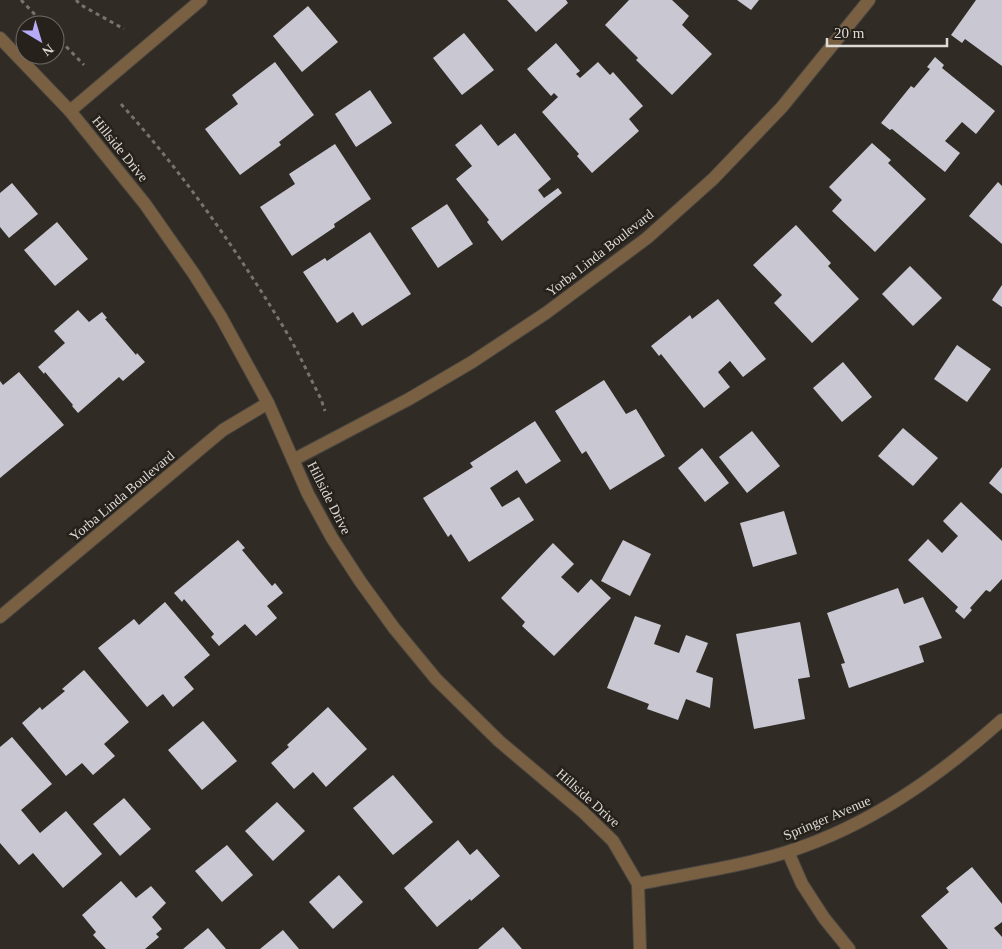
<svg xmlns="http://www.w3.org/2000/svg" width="1002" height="949" viewBox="0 0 1002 949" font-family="'Times New Roman',serif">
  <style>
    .building { fill: #c9c8d2 }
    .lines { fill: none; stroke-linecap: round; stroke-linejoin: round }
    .lane-casing { stroke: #4c4741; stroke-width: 14 }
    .street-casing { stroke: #4c4741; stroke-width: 14 }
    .path { stroke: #77736d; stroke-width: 3; stroke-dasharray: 4 4; stroke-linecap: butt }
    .lane { stroke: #7a6042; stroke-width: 12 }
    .street { stroke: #7a6042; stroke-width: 12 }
    .labels { text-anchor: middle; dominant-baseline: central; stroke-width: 5; stroke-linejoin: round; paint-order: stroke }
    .street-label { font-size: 14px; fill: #dedbd7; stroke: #26211b }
  </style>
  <rect width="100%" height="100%" fill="#302b25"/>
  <!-- building -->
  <g class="building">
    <polygon points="507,0 566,0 568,3 536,32"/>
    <polygon points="629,0 672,0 689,16 682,25 712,54 672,95 636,60 638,58 605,25"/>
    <polygon points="737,0 759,0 751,10"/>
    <polygon points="976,0 1002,0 1002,66 965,39 962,43 951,35"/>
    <polygon points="308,6 338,42 302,72 273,36"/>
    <polygon points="464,33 494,70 462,95 433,58"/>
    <polygon points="556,43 580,71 576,74 580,78 598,62 610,75 613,72 643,106 629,119 639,131 592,173 577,156 579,154 542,112 558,97 554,93 551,96 527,69"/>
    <polygon points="935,57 944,65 942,68 995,111 976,134 962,122 945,141 960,153 945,172 892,129 890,130 881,123 911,86 914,88 930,69 927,67"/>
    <polygon points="275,62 314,115 279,142 281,145 240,175 205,129 238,104 232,95"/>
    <polygon points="370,90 392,123 356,147 335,114"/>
    <polygon points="481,124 498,146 515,133 551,179 538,190 544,198 558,188 562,193 502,241 487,222 489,220 456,179 472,166 455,145"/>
    <polygon points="872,143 891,160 888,163 926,199 875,252 832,211 842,200 829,187"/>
    <polygon points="335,144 371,199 334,224 335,227 292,256 260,207 295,184 289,174"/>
    <polygon points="998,182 1002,186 1002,244 969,216"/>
    <polygon points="12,183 38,214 9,238 0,227 0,193"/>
    <polygon points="447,204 473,244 438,268 411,228"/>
    <polygon points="57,222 88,259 55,286 24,250"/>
    <polygon points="796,225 831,263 828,266 859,299 812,343 774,303 782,295 753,265"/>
    <polygon points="370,232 411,294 362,326 353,312 337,323 303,272 325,258 327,261"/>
    <polygon points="910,266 942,298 913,326 882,294"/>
    <polygon points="1002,285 1002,307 992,300"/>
    <polygon points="718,299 766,359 743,377 730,361 718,372 730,387 704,408 661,354 659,356 651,346 690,315 692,319"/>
    <polygon points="78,310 89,322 102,312 107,318 105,319 136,355 137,353 145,362 123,381 119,377 78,413 72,406 73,405 45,372 44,374 38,367 65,343 54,331"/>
    <polygon points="957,345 991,369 967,402 934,379"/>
    <polygon points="843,362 872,397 842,422 813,388"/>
    <polygon points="19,372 64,425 0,478 0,381 3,385"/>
    <polygon points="604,380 626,414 636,409 665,456 610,490 586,451 582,454 555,411"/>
    <polygon points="535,421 561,461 526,484 517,470 490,488 502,507 519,497 534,520 469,562 451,534 448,537 423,498 473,467 470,463"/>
    <polygon points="903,428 938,458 913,486 878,456"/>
    <polygon points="752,431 780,466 747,493 719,457"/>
    <polygon points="702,448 729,483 705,502 678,468"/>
    <polygon points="1002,467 1002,494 989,483"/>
    <polygon points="961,502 1002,541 1002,579 990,592 986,590 970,608 972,610 964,619 955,611 958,607 908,560 928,539 942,553 958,536 943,521"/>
    <polygon points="784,511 797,554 753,567 740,523"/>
    <polygon points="238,540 245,548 242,550 272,586 275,583 283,593 267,606 277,618 256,636 245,624 219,646 211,637 214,634 184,599 182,602 174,593"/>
    <polygon points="623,540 651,554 630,596 601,581"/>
    <polygon points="553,543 574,564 561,577 578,593 591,579 611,598 554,656 522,626 525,622 501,598"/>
    <polygon points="898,588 904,604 923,597 942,638 919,646 924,662 849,688 841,664 845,663 827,613"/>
    <polygon points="165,602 210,655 184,677 194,689 173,707 163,694 147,707 98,648 134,619 139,625"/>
    <polygon points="635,616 661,625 654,644 679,653 686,635 708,643 696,672 713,678 710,708 686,699 678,720 647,709 649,704 607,688"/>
    <polygon points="800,622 810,677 798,679 805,719 754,729 736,634"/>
    <polygon points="84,670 129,722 104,744 115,756 93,775 82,763 66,776 22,723 40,707 42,710 65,691 62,689"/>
    <polygon points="328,707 367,749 326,787 313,772 294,789 271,763 289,747 287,745"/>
    <polygon points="203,721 237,761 202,790 168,750"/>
    <polygon points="12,737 52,784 21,810 40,833 66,811 102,854 63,888 33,853 19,865 0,843 0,747"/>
    <polygon points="393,775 433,822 393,855 353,808"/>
    <polygon points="124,798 151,829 120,856 93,824"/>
    <polygon points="277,802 305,831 273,861 245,831"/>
    <polygon points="458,840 470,855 477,849 500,876 471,901 470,899 437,927 404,888"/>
    <polygon points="227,845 253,875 222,902 195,871"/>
    <polygon points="972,867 1002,904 1002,922 994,928 1002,937 1002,949 948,949 921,916 949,892 946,888"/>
    <polygon points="339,875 363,902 333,929 309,902"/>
    <polygon points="121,881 136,898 151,886 166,903 152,917 162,929 156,934 159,937 145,949 106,949 93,935 96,932 82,915"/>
    <polygon points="503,927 522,949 478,949"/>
    <polygon points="208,928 226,949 183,949"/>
    <polygon points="283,930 299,949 260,949"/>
  </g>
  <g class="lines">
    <!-- lane casing -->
    <g class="lane-casing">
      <polyline id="lane" points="70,111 201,0"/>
    </g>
    <!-- street casing -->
    <g class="street-casing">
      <g id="street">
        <polyline points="0,38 70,111 145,204 194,274 221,317 268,403 308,494 332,538 360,581 394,628 436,679 499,741 583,812 613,841 638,884 640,949"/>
        <polyline points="293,460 409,399 472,362 546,313 647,238 713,179 782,107 869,0"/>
        <polyline points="0,617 223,430 268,403"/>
        <polyline points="788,852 802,884 824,918 849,949"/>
        <path d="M 638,884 C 687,874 739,867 787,852 C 869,826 938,777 1002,720"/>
      </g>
    </g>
    <!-- path -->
    <g class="path">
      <polyline points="21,0 45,25"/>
      <polyline points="76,0 81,5 124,29"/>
      <polyline points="55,35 84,65"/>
      <path d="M 121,104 C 183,173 236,249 284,328 C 298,351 309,376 321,399 L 325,411"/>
    </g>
    <!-- lane -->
    <use href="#lane" class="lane"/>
    <!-- street -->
    <use href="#street" class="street"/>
  </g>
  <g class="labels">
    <!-- street labels -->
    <g class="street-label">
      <text transform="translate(120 149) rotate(51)">Hillside Drive</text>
      <text transform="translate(600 253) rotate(-38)">Yorba Linda Boulevard</text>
      <text transform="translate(122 496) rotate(-40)">Yorba Linda Boulevard</text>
      <text transform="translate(329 498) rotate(63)">Hillside Drive</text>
      <text transform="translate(588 798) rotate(42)">Hillside Drive</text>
      <text transform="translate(827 818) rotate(-23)">Springer Avenue</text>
    </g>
  </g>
  <!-- north arrow -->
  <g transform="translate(40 40) rotate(142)"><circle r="24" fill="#26211b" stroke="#706b66"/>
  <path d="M0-4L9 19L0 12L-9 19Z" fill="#b7abf8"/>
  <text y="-8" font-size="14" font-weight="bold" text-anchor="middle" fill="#dedbd7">N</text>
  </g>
  <!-- scale -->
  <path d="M827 38v8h120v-8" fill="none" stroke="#dedbd7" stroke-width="2.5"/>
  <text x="834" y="38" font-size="15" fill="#dedbd7" stroke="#26211b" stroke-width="4" paint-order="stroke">20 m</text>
</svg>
